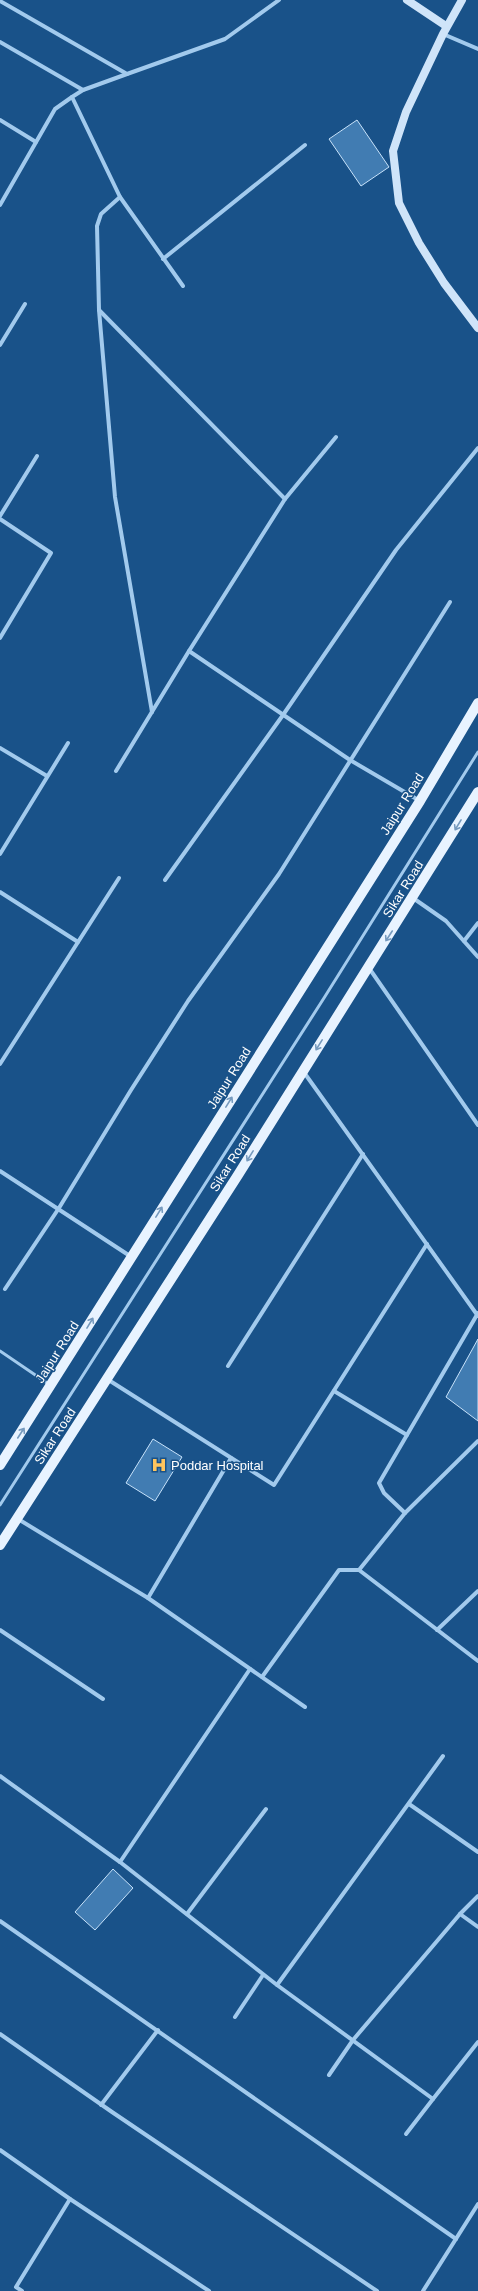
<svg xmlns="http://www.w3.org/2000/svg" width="478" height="2291" viewBox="0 0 478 2291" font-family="Arial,sans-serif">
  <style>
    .building { fill: #417cb2; stroke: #c7e2fa }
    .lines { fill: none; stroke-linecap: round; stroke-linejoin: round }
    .lane { stroke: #a2caed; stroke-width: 3 }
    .street { stroke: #a2caed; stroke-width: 4 }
    .secondary { stroke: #cfe4f9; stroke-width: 8 }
    .primary { stroke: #e8f3ff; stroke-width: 10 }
    .oneway { stroke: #769abe }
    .labels { text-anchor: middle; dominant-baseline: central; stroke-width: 3; stroke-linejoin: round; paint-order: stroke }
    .street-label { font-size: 13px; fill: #fff; stroke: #195289 }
    .poi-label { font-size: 13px; fill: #fff; stroke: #195289; text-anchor: start }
  </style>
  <rect width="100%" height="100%" fill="#195289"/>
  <!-- building -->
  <g class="building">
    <polygon points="357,120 389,167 361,186 329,139"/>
    <polygon points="478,1339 478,1421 446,1397"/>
    <polygon points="153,1439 182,1457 155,1501 126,1483"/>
    <polygon points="113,1869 133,1888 95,1930 75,1912"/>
  </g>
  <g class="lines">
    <!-- lane -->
    <g class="lane">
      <polyline points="0,1351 50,1385"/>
      <polyline points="0,1505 324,998 478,752"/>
    </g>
    <!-- street -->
    <g class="street">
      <polyline points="0,1 127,74 225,39 279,0"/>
      <polyline points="443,34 478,49"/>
      <polyline points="0,42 83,90"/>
      <polyline points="127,74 83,90 72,97 120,197 101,214 97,226 99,310 285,499"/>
      <polyline points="0,120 36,142"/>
      <polyline points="120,197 183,286"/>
      <polyline points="0,205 55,109 72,97"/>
      <polyline points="163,259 305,145"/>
      <polyline points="99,310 115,497 152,712"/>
      <polyline points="0,345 25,304"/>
      <polyline points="336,437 285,499 189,651 350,760 420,801"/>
      <polyline points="0,516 37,456"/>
      <polyline points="0,519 51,553 0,638"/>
      <polyline points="0,748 47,776"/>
      <polyline points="116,771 189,651"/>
      <polyline points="0,854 68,743"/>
      <polyline points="165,880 283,715 396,550 478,448"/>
      <polyline points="0,892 78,942"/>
      <polyline points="413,898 446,921 478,957"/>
      <polyline points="464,941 478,923"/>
      <polyline points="369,968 478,1125"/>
      <polyline points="0,1064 119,878"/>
      <polyline points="303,1071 478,1316"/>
      <polyline points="0,1171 130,1256"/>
      <polyline points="5,1289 59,1208 131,1090 188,1001 279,874 450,602"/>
      <polyline points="228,1366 363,1154"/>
      <polyline points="107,1379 274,1485 427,1244"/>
      <polyline points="334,1391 407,1435"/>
      <polyline points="405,1513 384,1493 379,1483 478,1313"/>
      <polyline points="18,1519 148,1598 305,1707"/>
      <polyline points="359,1570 405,1513 478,1441"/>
      <polyline points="148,1598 231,1458"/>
      <polyline points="0,1630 103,1699"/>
      <polyline points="437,1630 478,1591"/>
      <polyline points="262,1677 339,1570 359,1570 478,1661"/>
      <polyline points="0,1776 120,1862 277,1985 433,2099 478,2042"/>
      <polyline points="409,1804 478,1852"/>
      <polyline points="120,1862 250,1669"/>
      <polyline points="187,1914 266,1809"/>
      <polyline points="460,1914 478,1927"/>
      <polyline points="0,1921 456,2239"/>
      <polyline points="277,1985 443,1756"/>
      <polyline points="235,2017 263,1975"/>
      <polyline points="0,2034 112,2112 377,2291"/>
      <polyline points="329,2075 353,2040 460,1914 478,1896"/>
      <polyline points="101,2105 158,2030"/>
      <polyline points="406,2134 433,2099"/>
      <polyline points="0,2150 70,2199 209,2291"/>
      <polyline points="22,2291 16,2287 70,2199"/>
      <polyline points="423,2291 478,2204"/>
    </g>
    <!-- secondary -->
    <g class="secondary">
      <polyline points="407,0 446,26"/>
      <polyline points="462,0 443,34 406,112 393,151 399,203 419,243 444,283 478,328"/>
    </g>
    <!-- primary -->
    <g class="primary">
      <polyline points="0,1465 420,801 478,703"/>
      <polyline points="0,1545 238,1175 478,792"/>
    </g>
  </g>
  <!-- one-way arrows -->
  <defs><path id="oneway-shaft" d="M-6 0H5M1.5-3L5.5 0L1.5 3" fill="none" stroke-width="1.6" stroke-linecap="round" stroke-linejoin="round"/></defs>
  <g class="oneway">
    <use href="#oneway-shaft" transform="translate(458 825) rotate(121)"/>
    <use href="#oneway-shaft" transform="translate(389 936) rotate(123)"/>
    <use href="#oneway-shaft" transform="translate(319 1045) rotate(122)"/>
    <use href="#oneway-shaft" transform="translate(229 1102) rotate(-58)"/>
    <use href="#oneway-shaft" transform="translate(250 1156) rotate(122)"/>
    <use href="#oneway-shaft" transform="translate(159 1212) rotate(-58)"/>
    <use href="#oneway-shaft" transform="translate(90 1323) rotate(-59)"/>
    <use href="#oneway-shaft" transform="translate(21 1433) rotate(-57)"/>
  </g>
  <!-- icons -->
  <defs>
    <g id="hospital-bare" transform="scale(1.2)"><path d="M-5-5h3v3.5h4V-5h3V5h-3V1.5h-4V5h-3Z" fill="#ffc55e" stroke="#195289" stroke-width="2.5" paint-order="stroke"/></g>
  </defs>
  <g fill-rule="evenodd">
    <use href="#hospital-bare" x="159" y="1465"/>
  </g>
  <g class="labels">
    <!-- street labels -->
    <g class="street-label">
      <text transform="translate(402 804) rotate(-58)">Jaipur Road</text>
      <text transform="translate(403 889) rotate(-58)">Sikar Road</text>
      <text transform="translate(229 1078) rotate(-58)">Jaipur Road</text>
      <text transform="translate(230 1163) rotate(-58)">Sikar Road</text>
      <text transform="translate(57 1352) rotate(-58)">Jaipur Road</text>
      <text transform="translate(55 1436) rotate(-57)">Sikar Road</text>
    </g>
    <!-- poi labels -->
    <g class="poi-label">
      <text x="171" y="1465">Poddar Hospital</text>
    </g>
  </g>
</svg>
